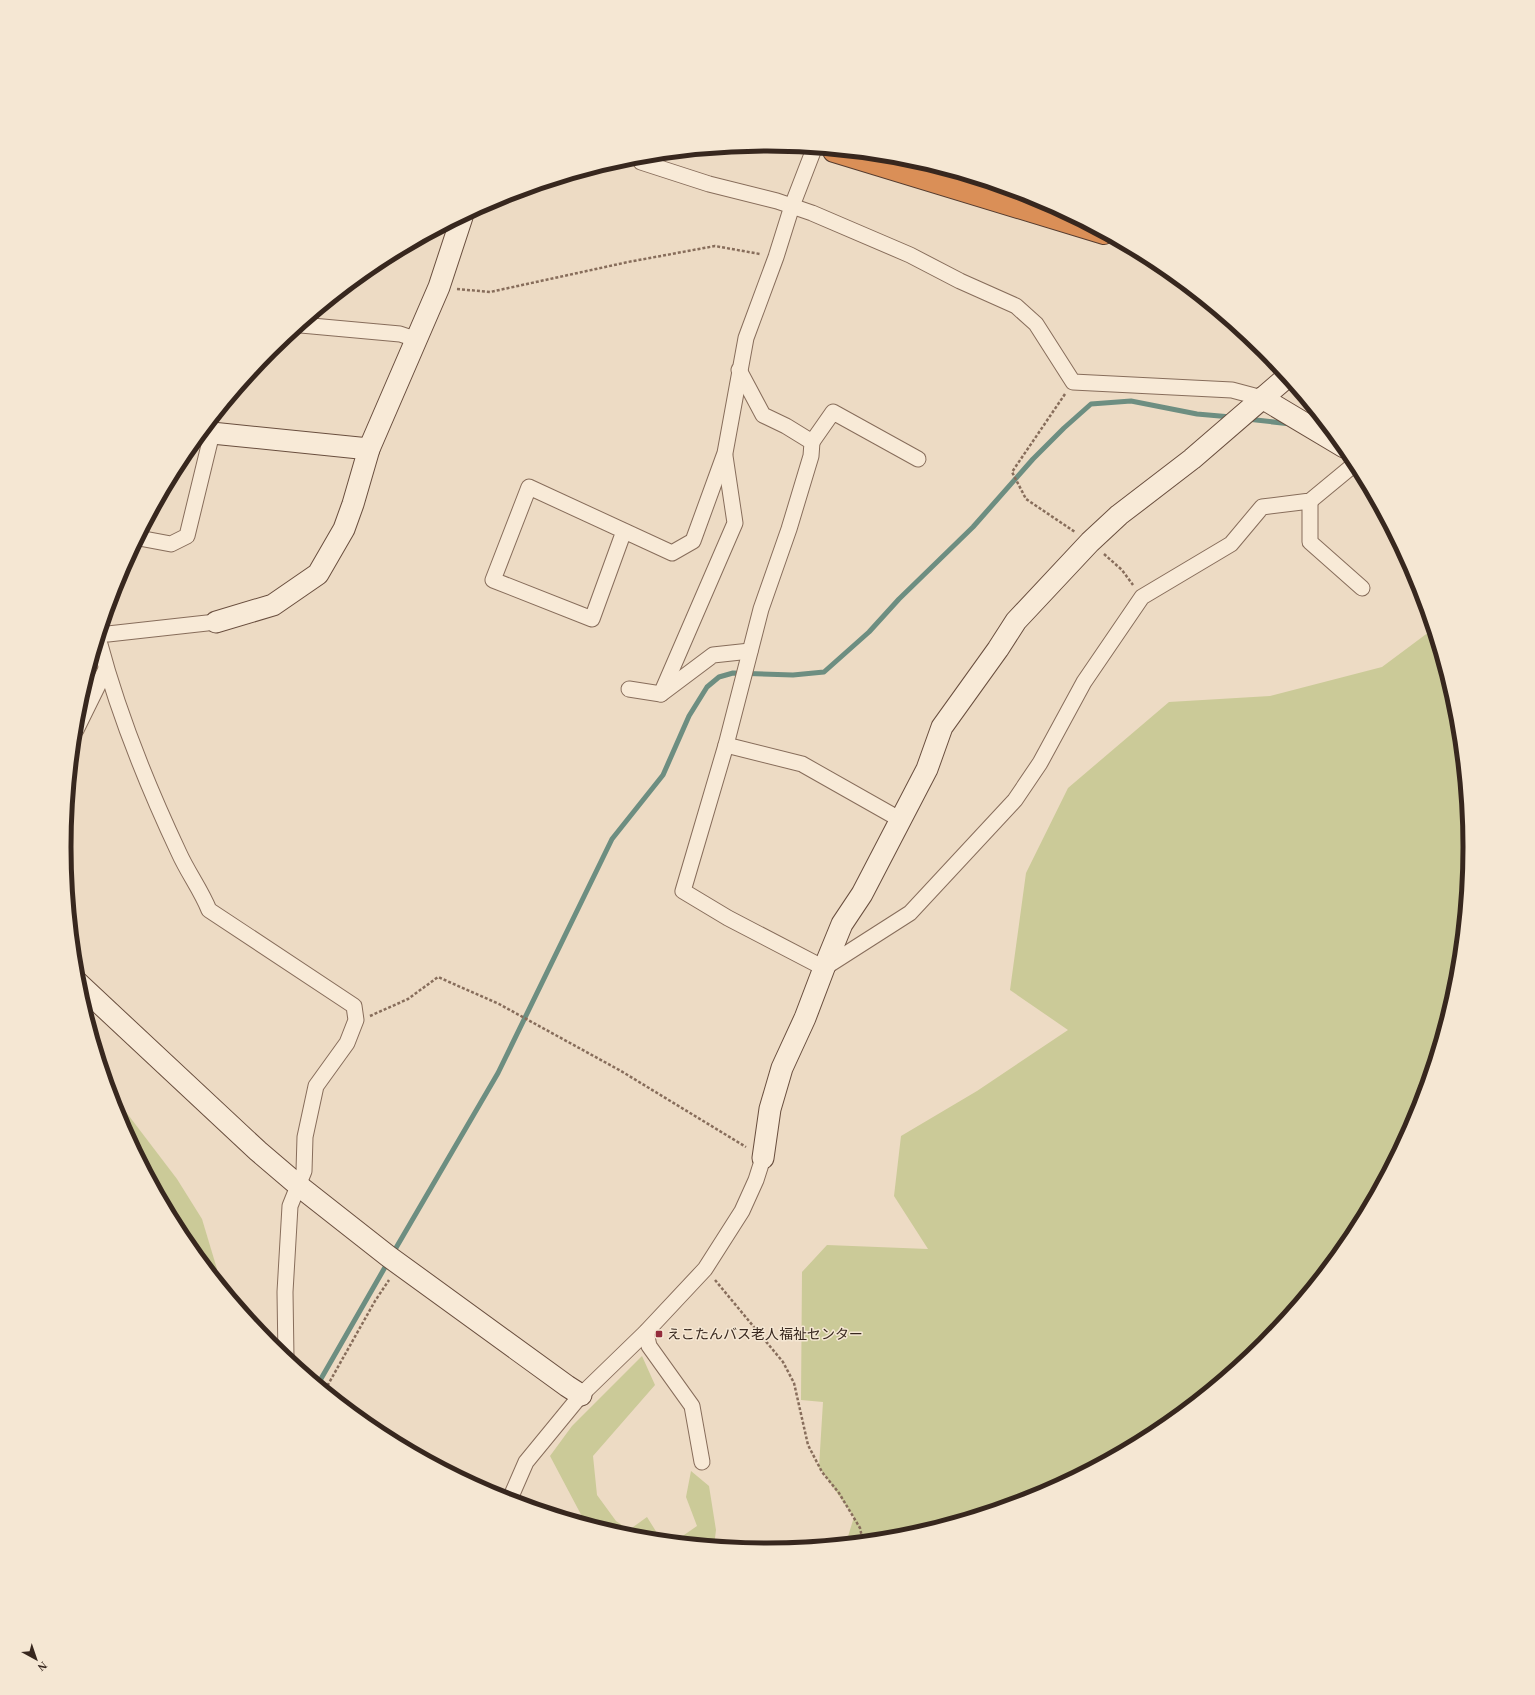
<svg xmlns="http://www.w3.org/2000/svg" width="1535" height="1695" viewBox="0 0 1535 1695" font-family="'Times New Roman','Noto Sans JP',serif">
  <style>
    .green { fill: #cbca98 }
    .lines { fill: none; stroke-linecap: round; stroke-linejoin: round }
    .stream { stroke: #6d8e81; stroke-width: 5 }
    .street-casing { stroke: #876d5b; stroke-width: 17 }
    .secondary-casing { stroke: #694e3e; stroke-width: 23 }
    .highway-casing { stroke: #553c2f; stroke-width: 24 }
    .path { stroke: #876d5b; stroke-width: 2.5; stroke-dasharray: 3 2; stroke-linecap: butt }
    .street { stroke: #f8ead7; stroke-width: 15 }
    .secondary { stroke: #f8ead7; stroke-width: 21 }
    .highway { stroke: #da8f57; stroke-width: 22 }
    .poi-dot { fill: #942c3b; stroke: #f5e7d3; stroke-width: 1.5 }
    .labels { text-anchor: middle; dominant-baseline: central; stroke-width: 3; stroke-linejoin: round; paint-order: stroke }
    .poi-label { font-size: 14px; fill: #37271e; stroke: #f5e7d3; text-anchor: start }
    .rim { fill: none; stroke: #37271e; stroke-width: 5 }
  </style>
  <rect width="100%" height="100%" fill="#eddbc4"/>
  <!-- green -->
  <g class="green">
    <polygon points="1433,629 1458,710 1471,848 1457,985 1417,1117 1352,1239 1265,1345 1158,1433 1036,1498 905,1538 846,1543 854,1517 819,1467 823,1402 801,1400 802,1272 827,1245 928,1249 894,1196 901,1136 977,1091 1068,1030 1010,990 1026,873 1068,788 1169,702 1270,696 1382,667"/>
    <polygon points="110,1091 177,1179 202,1219 217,1269 215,1277 182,1238 117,1117"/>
    <polygon points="642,1356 655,1385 593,1456 597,1495 616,1521 629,1530 647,1517 662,1541 630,1537 586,1524 550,1456 572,1426"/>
    <polygon points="691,1471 709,1486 716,1530 714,1546 674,1542 697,1526 686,1497"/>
  </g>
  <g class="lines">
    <!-- stream -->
    <g class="stream">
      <polyline points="1247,419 1291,424"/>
      <polyline points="393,1253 498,1073 612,839 663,775 689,716 707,687 719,677 733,673 793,675 824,672 869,632 899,599 973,527 1033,459 1064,428 1091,404 1131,401 1197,414 1231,417"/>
      <polyline points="318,1384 388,1262"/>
    </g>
    <!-- street casing -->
    <g class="street-casing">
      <g id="street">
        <polyline points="642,156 641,162 709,184 777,201 812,213 910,255 960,281 1016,306 1036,324 1073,382 1232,390 1262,398"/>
        <polyline points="301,325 400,334 415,339"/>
        <polyline points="739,370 763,415 786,426 812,442 811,456 789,529 761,609 726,745 683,891 728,918 824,968 910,913 1015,800 1040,763 1084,682 1142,597 1231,544 1262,507 1310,501 1356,463"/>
        <polyline points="812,442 833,412 918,459"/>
        <polyline points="1310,501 1310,542 1362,588"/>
        <polyline points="624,531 592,619 493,580 529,487 672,553 693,541 725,453 746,338 776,257 792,206 814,149"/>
        <polyline points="139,538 171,544 187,536 212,433"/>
        <polyline points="101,632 108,634 216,622"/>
        <path d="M 99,641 C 118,713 147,785 179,853 C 188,873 201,890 209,910 L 354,1006 L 356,1020 L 347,1043 L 316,1086 L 305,1137 L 304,1171 L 290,1206 L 285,1292 L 286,1358"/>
        <polyline points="629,689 661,694 713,655 750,651"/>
        <polyline points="661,694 735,523 725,456"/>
        <polyline points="76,730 106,669"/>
        <polyline points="726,745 802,764 901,820"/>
        <polyline points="646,1332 649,1346 692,1406 702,1462"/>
        <polyline points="509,1501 526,1462 581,1395 646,1332 705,1269 742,1211 756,1180 763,1158"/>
      </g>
    </g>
    <!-- secondary casing -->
    <g class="secondary-casing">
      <g id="secondary">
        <polyline points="1262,398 1344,447"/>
        <polyline points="202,432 369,449"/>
        <polyline points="216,622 273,605 318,574 344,529 353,504 369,449 439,287 462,217"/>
        <polyline points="77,982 258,1151 299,1186 388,1256 567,1386 581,1395"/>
        <polyline points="763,1158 770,1109 782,1068 805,1018 824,968 842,924 862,894 927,769 942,727 998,649 1016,621 1090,542 1119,515 1192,459 1287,377"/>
      </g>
    </g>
    <!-- highway casing -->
    <g class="highway-casing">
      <polyline id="highway" points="834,151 1104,233"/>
    </g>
    <!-- path -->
    <g class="path">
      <polyline points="457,289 490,292 628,262 715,246 760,254"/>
      <polyline points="1065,394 1012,472 1026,499 1075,532"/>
      <polyline points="1104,554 1122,570 1133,585"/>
      <polyline points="370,1016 408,999 438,977 499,1004 621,1071 746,1147"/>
      <polyline points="715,1280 783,1362 794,1383 808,1445 822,1472 839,1493 860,1528 863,1542"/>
      <polyline points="325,1390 375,1301 389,1280"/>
    </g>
    <!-- street -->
    <use href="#street" class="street"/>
    <!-- secondary -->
    <use href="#secondary" class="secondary"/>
    <!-- highway -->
    <use href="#highway" class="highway"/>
  </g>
  <!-- markers -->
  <rect class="poi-dot" x="655" y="1330" width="8" height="8" rx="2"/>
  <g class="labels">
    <!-- poi labels -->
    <g class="poi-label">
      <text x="667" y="1334">えこたんバス老人福祉センター</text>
    </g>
  </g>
  <!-- crop -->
  <path d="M0 0H1535V1695H0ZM71 847a696 696 0 1 1 1392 0a696 696 0 1 1-1392 0Z" fill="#f5e7d3" fill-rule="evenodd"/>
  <path class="rim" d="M71 847a696 696 0 1 1 1392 0a696 696 0 1 1-1392 0Z"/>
  <!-- north arrow -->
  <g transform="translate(36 1659) rotate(140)" stroke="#f5e7d3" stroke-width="3" paint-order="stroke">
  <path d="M0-3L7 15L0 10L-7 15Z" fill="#37271e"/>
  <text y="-6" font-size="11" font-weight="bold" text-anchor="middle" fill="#37271e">N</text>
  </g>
</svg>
